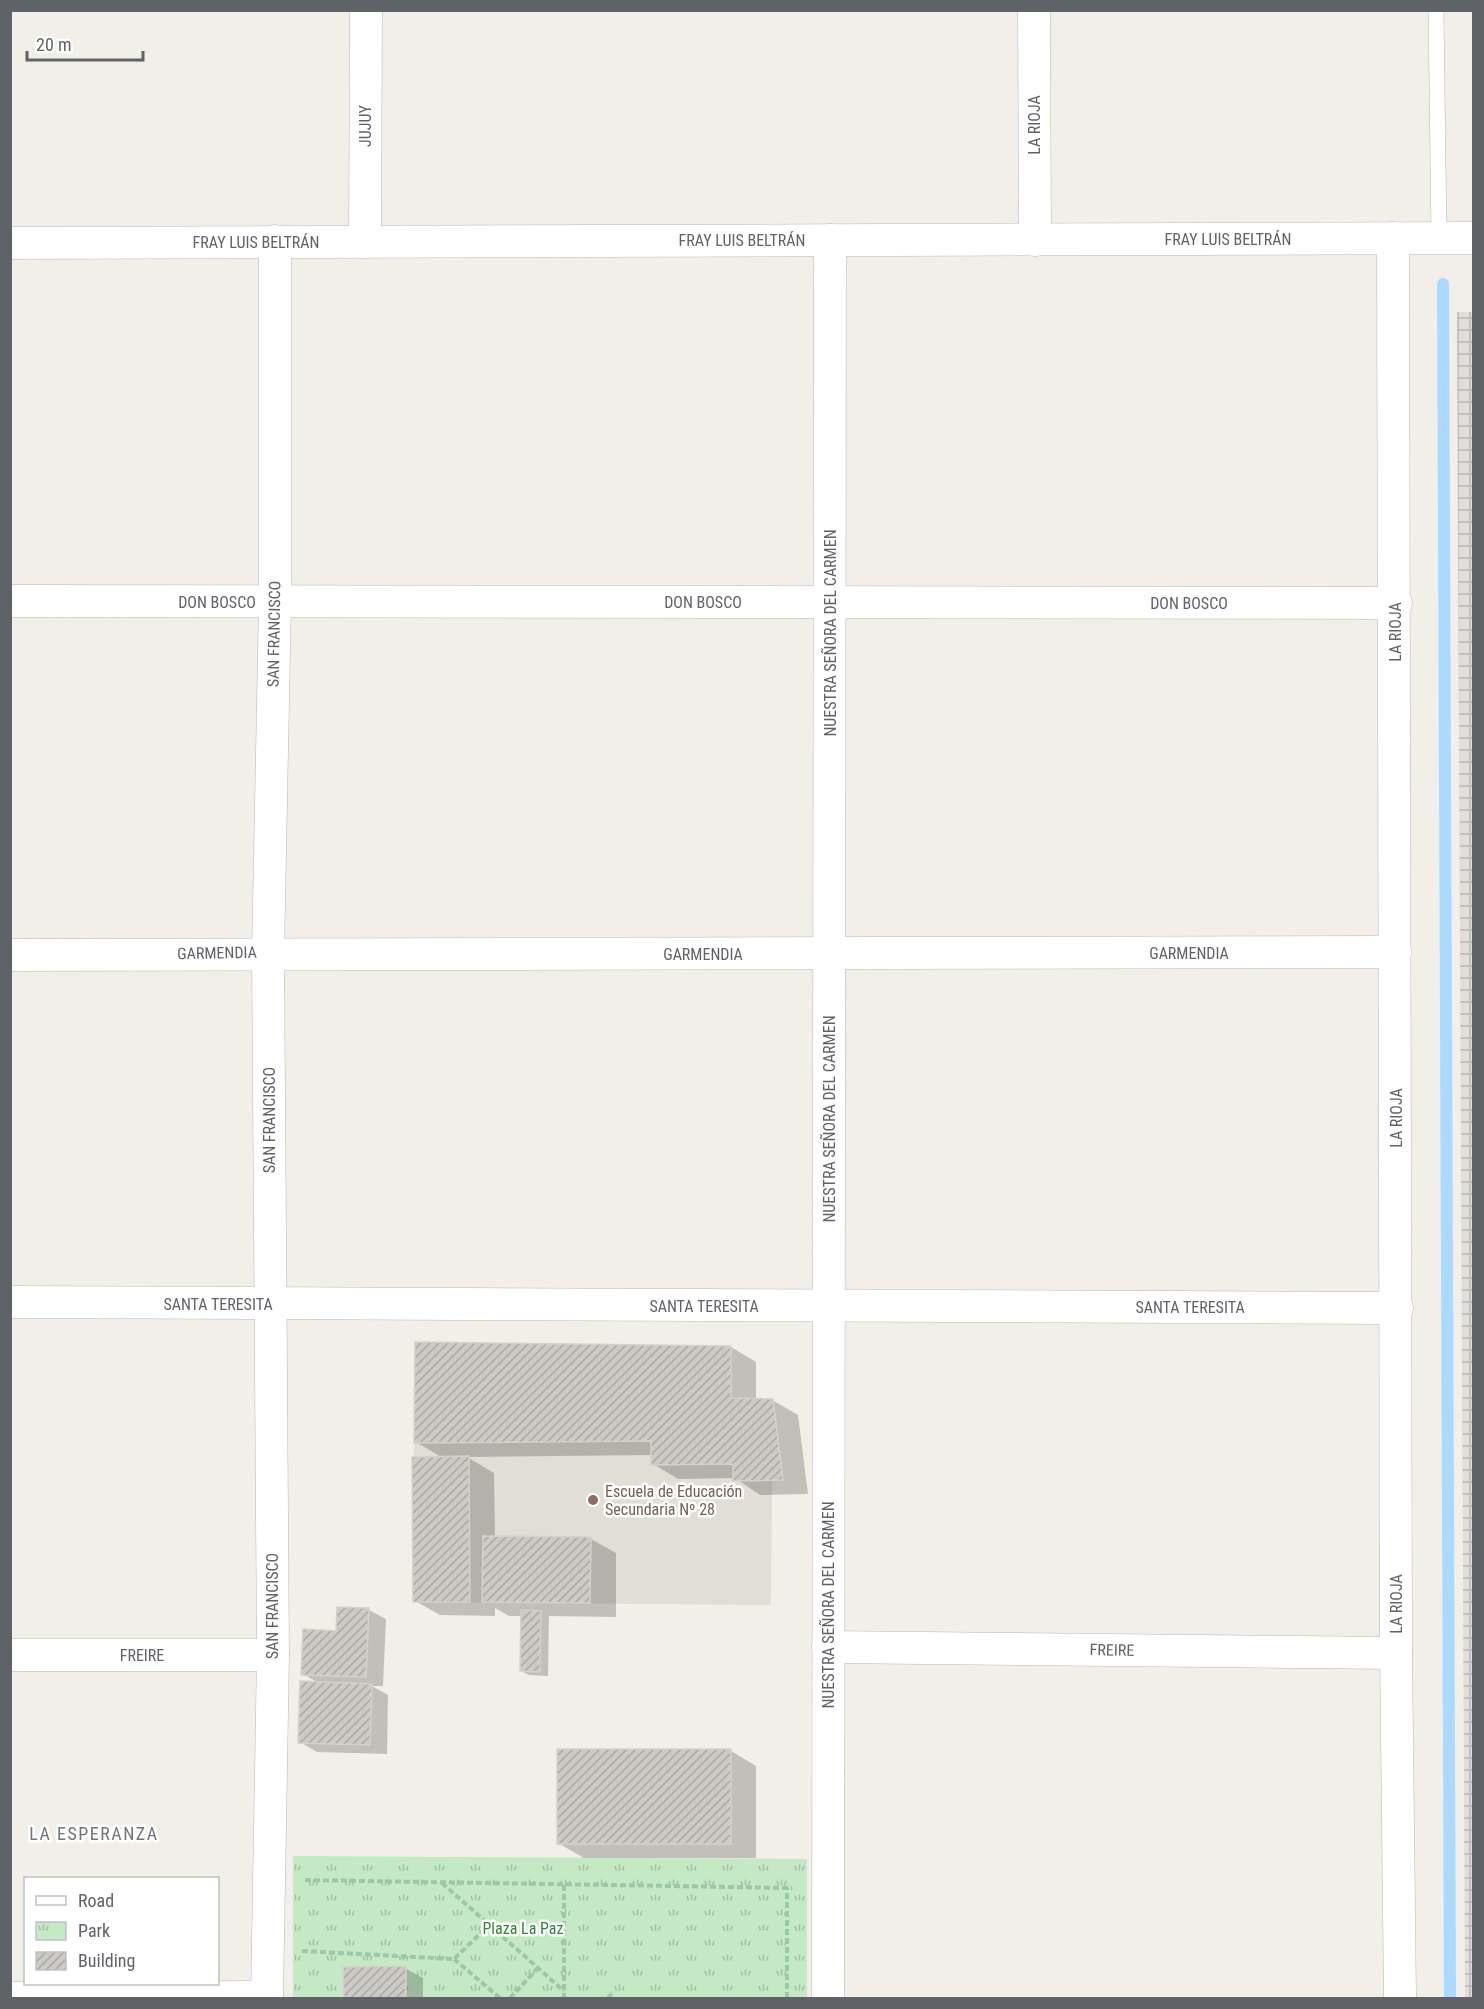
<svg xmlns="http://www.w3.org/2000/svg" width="1484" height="2009" viewBox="0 0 1484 2009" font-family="'Roboto Condensed',sans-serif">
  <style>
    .industrial { fill: url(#industrial-grid) }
    .education { fill: #e1ded6 }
    .park { fill: url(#park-tufts) }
    .shadow { fill: #0003 }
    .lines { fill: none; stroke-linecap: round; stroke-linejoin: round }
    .stream { stroke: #aadaff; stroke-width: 12 }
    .building { fill: url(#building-hatch); stroke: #d6d1c6; stroke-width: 1.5 }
    .lane-casing { stroke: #b5b8bc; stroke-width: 16 }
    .street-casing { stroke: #b5b8bc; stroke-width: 33 }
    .path { stroke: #9cc7a9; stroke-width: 4; stroke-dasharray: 6 3; stroke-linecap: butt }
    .lane { stroke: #fff; stroke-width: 15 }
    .street { stroke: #fff; stroke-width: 32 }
    .education-dot { fill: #8d6e63; stroke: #fff; stroke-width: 2 }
    .labels { text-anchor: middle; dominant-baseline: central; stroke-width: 5; stroke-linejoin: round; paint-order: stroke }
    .street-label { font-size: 16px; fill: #5f6368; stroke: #fff }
    .education-label { font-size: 16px; fill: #785e54; stroke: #fff; text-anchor: start }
    .park-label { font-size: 16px; fill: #348238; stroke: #fff }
    .neighbourhood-label { font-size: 18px; letter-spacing: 1.5px; fill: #70757a; stroke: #fff }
  </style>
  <defs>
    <pattern id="industrial-grid" width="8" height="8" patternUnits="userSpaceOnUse" patternTransform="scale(1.5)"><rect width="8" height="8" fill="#e0deda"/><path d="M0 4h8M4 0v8" fill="none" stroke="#b9b8b5"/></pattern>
    <pattern id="park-tufts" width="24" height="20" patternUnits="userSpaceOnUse" patternTransform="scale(1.5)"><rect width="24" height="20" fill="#c5e8c5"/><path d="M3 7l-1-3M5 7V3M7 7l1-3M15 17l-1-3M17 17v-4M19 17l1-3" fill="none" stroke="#a3c0a4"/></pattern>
    <pattern id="building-hatch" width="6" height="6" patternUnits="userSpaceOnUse" patternTransform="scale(1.5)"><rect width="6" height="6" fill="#cccac5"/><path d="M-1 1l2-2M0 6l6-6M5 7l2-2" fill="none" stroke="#a9a8a4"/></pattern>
  </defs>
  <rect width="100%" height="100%" fill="#f1efe8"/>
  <!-- industrial -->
  <polygon class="industrial" points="1457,312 1474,312 1473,1998 1465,1998"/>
  <!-- education -->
  <polygon class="education" points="415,1342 731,1346 731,1398 773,1399 771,1605 413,1602"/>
  <!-- park -->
  <polygon class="park" points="293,1856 807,1859 807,1998 293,1998"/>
  <!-- shadow -->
  <g class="shadow">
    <polygon points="731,1347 756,1362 756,1400 772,1400 798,1415 808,1494 760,1495 735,1478 678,1479 653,1464 653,1455 467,1457 494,1473 495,1538 591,1539 616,1553 616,1617 549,1616 548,1676 529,1675 521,1671 522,1616 509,1616 495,1608 495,1616 440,1615 415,1601 443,1458 416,1442"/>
    <polygon points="369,1610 386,1619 383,1686 372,1686 388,1695 387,1754 317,1752 300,1742 320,1684 303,1674 337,1632"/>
    <polygon points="731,1751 756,1766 756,1858 584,1858 558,1843"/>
    <polygon points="345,1968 405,1968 423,1978 423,1998 345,1998"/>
  </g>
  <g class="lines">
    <!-- stream -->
    <polyline class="stream" points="1443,284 1450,1998"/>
  </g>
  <!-- building -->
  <g class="building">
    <polygon points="415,1342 731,1346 731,1398 773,1399 783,1480 733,1481 733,1464 651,1465 651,1441 414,1443"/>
    <polygon points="469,1456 470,1602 413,1602 412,1457"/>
    <polygon points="483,1536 591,1537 590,1603 482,1602"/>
    <polygon points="337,1607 369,1608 366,1677 301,1675 303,1629 336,1631"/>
    <polygon points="521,1610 541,1611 540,1672 520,1671"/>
    <polygon points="300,1681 372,1684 370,1745 298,1743"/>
    <rect x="557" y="1749" width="174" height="95"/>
    <polygon points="406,1966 406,1998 344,1998 343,1967"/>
  </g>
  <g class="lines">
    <!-- lane casing -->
    <g class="lane-casing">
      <polyline id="lane" points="1436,10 1439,238"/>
    </g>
    <!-- street casing -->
    <g class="street-casing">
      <g id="street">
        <polyline points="1034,10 1035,240"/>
        <polyline points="1393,238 1396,1653 1400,1998"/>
        <polyline points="365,242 366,10"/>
        <polyline points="10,243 1474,238"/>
        <polyline points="10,601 1396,603"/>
        <polyline points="10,955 1395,952"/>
        <polyline points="10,1302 1397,1308"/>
        <polyline points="828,1647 1396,1653"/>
        <polyline points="10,1655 273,1655"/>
        <polyline points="10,1998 267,1997"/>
        <polyline points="267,1998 273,1655 268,953 275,602 275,241"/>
        <polyline points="828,1998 830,240"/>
      </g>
    </g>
    <!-- path -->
    <g class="path">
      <polyline points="305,1880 792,1888"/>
      <polyline points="442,1883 564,1991"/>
      <polyline points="564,1885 564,1998"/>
      <polyline points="302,1951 454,1959 489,1925"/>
      <polyline points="454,1959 500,1998"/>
      <polyline points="510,1998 538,1968"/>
      <polyline points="608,1998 614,1991"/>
      <polyline points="787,1998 787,1888"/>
    </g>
    <!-- lane -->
    <use href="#lane" class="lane"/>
    <!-- street -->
    <use href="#street" class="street"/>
  </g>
  <!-- markers -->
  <circle class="education-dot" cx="593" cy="1500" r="6"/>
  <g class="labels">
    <!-- street labels -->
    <g class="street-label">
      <text transform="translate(1034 125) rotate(-90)">LA RIOJA</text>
      <text transform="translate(365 126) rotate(-90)">JUJUY</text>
      <text x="1228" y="239">FRAY LUIS BELTRÁN</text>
      <text x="742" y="240">FRAY LUIS BELTRÁN</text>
      <text x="256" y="242">FRAY LUIS BELTRÁN</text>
      <text x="217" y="602">DON BOSCO</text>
      <text x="703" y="602">DON BOSCO</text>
      <text x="1189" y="603">DON BOSCO</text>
      <text transform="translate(1395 632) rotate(-90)">LA RIOJA</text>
      <text transform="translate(830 633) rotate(-90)">NUESTRA SEÑORA DEL CARMEN</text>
      <text transform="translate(274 634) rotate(-89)">SAN FRANCISCO</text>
      <text transform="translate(217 953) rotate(-1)">GARMENDIA</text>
      <text x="1189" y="953">GARMENDIA</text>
      <text x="703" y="954">GARMENDIA</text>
      <text transform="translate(1396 1118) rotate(-90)">LA RIOJA</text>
      <text transform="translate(829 1119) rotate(-90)">NUESTRA SEÑORA DEL CARMEN</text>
      <text transform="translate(269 1120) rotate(-90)">SAN FRANCISCO</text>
      <text x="218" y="1304">SANTA TERESITA</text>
      <text x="704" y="1306">SANTA TERESITA</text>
      <text x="1190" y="1307">SANTA TERESITA</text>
      <text transform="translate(1396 1604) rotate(-90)">LA RIOJA</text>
      <text transform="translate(828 1605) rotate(-90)">NUESTRA SEÑORA DEL CARMEN</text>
      <text transform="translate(272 1606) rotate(-90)">SAN FRANCISCO</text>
      <text transform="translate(1112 1650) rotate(1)">FREIRE</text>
      <text x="142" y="1655">FREIRE</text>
    </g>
    <!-- education labels -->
    <g class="education-label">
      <text x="605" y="1491">Escuela de Educación<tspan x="605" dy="18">Secundaria Nº 28</tspan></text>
    </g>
    <!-- park labels -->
    <g class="park-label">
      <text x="523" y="1928">Plaza La Paz</text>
    </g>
    <!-- neighbourhood labels -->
    <g class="neighbourhood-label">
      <text x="94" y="1833">LA ESPERANZA</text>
    </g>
  </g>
  <!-- border -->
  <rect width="1484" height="2009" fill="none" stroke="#5f6368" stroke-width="24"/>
  <!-- legend -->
  <rect x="24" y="1877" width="195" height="108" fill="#ffffff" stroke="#bfc1c3" stroke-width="1.5"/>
  <rect x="36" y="1896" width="30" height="9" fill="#ffffff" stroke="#bfc1c3" stroke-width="1.5"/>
  <text x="78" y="1907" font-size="18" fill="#5f6368">Road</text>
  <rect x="36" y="1922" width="30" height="18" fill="url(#park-tufts)" stroke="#bfc1c3" stroke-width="1.5"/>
  <text x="78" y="1937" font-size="18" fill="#5f6368">Park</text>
  <rect x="36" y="1952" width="30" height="18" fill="url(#building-hatch)" stroke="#bfc1c3" stroke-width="1.5"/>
  <text x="78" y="1967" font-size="18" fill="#5f6368">Building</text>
  <!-- scale -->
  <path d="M27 51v9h116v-9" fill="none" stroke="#5f6368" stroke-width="3"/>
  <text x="36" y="51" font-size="18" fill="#5f6368" stroke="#ffffff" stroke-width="4.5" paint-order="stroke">20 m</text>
</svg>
